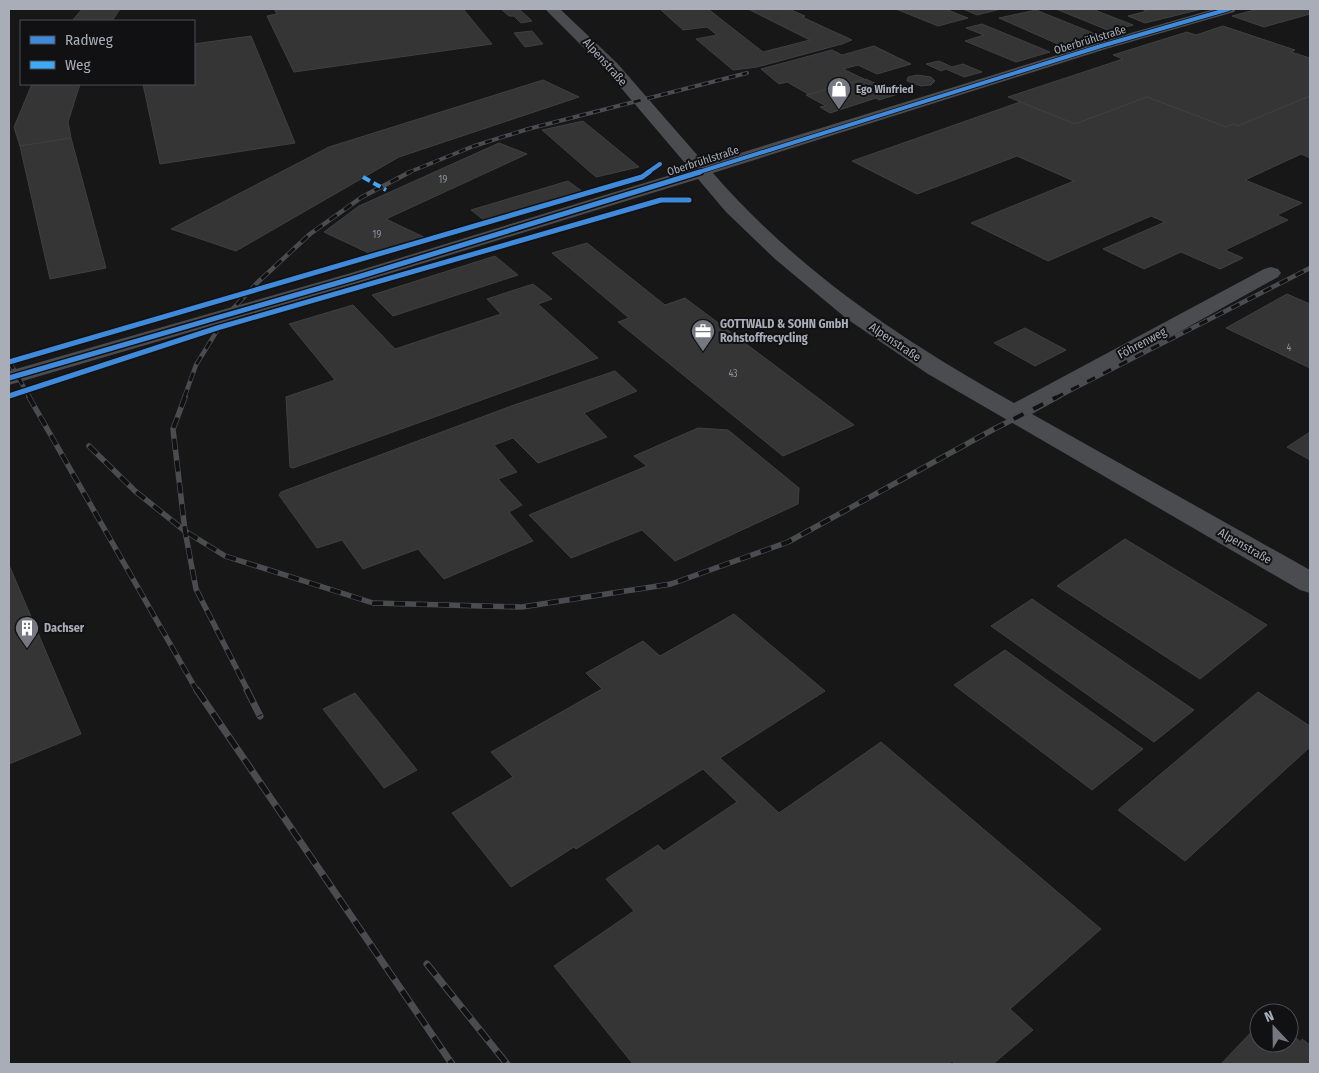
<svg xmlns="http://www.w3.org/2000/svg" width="1319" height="1073" viewBox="0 0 1319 1073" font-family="'Fira Sans Condensed',sans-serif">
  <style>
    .building { fill: #353536; stroke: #3f4043 }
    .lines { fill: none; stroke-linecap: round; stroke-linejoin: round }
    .minor { fill: #4b4c50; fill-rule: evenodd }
    .rail-far3-casing { stroke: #4b4c4f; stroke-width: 4 }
    .rail-far2-casing { stroke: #4b4c4f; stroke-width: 4.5 }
    .rail-far1-casing { stroke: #4b4c4f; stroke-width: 5.5 }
    .rail-casing { stroke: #4b4c4f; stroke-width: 7 }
    .rail-far3 { stroke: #111113; stroke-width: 2.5; stroke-dasharray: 7; stroke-linecap: butt }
    .rail-far2 { stroke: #111113; stroke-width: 3; stroke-dasharray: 9; stroke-linecap: butt }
    .rail-far1 { stroke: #111113; stroke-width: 4; stroke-dasharray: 11; stroke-linecap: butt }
    .rail { stroke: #111113; stroke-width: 5; stroke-dasharray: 14; stroke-linecap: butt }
    .quiet { stroke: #3fa9f5; stroke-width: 4; stroke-dasharray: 8 4; stroke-linecap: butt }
    .cycleway-far1-casing { stroke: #111113; stroke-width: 5.5 }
    .cycleway-casing { stroke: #111113; stroke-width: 8 }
    .cycleway-far1 { stroke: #408adc; stroke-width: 4 }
    .cycleway { stroke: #408adc; stroke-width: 5 }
    .labels { text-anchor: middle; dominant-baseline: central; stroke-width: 4; stroke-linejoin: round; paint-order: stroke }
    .number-label { font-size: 10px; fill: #8b8f98 }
    .far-street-label { font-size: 11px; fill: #a8adb8; stroke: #111113 }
    .far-poi-label { font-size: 11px; font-weight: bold; fill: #a8adb8; stroke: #111113; text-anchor: start }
    .street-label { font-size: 12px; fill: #a8adb8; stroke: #111113 }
    .poi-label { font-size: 12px; font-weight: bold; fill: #a8adb8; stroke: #111113; text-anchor: start }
  </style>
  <rect width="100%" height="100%" fill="#171717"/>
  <!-- building -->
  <g class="building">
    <polygon points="82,9 120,9 112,21 72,21"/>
    <polygon points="274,9 463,9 492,44 294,72 267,16 277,14"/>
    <polygon points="501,9 519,9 532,21 521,23 514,16 509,16"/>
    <polygon points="660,9 708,9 763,52 810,40 748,9 789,9 805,16 802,17 852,40 842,44 757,67 733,70 696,39 717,35 707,27 683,30"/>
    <polygon points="896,9 945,9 968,18 938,26"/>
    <polygon points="963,9 1001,9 977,15"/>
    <polygon points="1056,9 1092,9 1133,25 1110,31"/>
    <polygon points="1141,9 1202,9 1145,23 1128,16 1147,11"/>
    <polygon points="1258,9 1310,9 1310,14 1264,27 1232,16"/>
    <polygon points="1036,10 1098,35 1060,45 999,18"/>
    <polygon points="982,24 1050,52 1016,62 965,41 984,35 966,28"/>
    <polygon points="1223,26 1295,50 1291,52 1310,58 1310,96 1238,126 1233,124 1226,127 1147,97 1075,124 1008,97 1123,59 1113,55 1187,32 1196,35"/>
    <polygon points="532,31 543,44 525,47 514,33"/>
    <polygon points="251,36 295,143 160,164 143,84 194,84 194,44"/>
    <polygon points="874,46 911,64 877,74 858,65 843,69 864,79 810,95 787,82 779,84 761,69 832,50 842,55"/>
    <polygon points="939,61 952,67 963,64 982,72 964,77 946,69 941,71 926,64"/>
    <polygon points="917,75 931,77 935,81 931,85 921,86 907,81 908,77"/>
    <polygon points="866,79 898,94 879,100 876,98 830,113 820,107 826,106 806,95"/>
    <polygon points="543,80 579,97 399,157 236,251 171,229 329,147"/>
    <polygon points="32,84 80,84 68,122 71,138 20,146 14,127"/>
    <polygon points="1310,96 1310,158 1301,154 1245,180 1302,203 1277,215 1288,220 1225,250 1243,258 1220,269 1181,252 1144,269 1103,249 1165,222 1151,216 1048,261 971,223 1074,181 1017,156 917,194 852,161 1020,102 1075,124 1147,97 1226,127 1233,124 1238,126"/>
    <polygon points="583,121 639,167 596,177 542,130"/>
    <polygon points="71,138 106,268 50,279 20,146"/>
    <polygon points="499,143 527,154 386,219 428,239 373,255 324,232 359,206"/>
    <polygon points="568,181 583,192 485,221 471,210"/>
    <polygon points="587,243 665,305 685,298 854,425 783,456 618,322 629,318 552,253"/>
    <polygon points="495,256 518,275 393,316 372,295"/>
    <polygon points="533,284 552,299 538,304 598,358 293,468 290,467 286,397 335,380 289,324 353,305 395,349 501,314 487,299"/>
    <polygon points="1287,294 1310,304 1310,368 1226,328"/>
    <polygon points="1025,328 1066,350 1035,366 994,343"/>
    <polygon points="615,371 637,391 584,413 607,437 538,463 513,438 494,445 517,472 498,479 522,505 509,512 533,541 444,579 418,549 363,569 342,540 317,548 279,495 281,492 514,405"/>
    <polygon points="698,428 728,430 799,488 798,504 675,561 642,530 571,558 529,515 647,466 634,456"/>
    <polygon points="1310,432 1310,460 1287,447"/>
    <polygon points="1125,539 1267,625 1200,679 1057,586"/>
    <polygon points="9,565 81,734 9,764"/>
    <polygon points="1032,599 1194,710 1154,742 991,626"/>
    <polygon points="734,614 825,691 720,758 779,813 881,742 1101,929 1010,1009 1033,1030 993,1064 955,1064 952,1061 948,1064 633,1064 554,966 634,911 606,879 658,845 664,851 737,802 703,769 576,849 574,847 511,887 452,813 513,777 491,752 602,689 586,673 643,641 660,656"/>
    <polygon points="1005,650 1143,749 1092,790 954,685"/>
    <polygon points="1258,692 1310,726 1310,747 1185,861 1118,810"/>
    <polygon points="355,693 417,770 384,788 323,709"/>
    <polygon points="1259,1024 1259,1043 1289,1043 1289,1032 1301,1042 1302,1039 1310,1045 1310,1064 1221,1064"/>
  </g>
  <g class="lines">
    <!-- minor -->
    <path class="minor" d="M 545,9 L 560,9 L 617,63 L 705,164 L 1096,43 L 1214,9 L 1236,9 L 1234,12 L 1106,49 L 713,173 C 798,271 903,341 1014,403 L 1264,269 L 1271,267 L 1278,269 L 1281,273 L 1278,277 L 1032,414 L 1310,570 L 1310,593 L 1300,590 L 928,374 L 847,319 L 775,259 L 726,212 L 698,179 L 365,281 L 9,385 L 9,371 L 351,273 L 690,169 L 605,69 Z"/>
    <!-- rail-far3 casing -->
    <g class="rail-far3-casing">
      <polyline id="rail-far3" points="407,173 474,146 528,129 747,73"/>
    </g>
    <!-- rail-far2 casing -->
    <g class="rail-far2-casing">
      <g id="rail-far2">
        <polyline points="9,361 30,398"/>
        <polyline points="184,398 196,365 226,316 258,282 310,234 362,197 410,172"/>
        <polyline points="1055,398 1310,268"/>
      </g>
    </g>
    <!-- rail-far1 casing -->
    <g class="rail-far1-casing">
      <g id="rail-far1">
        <polyline points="29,397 197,691"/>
        <polyline points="185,397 173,429 185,531 196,589 248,691"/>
        <polyline points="89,446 135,491 185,531 225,556 373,603 522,607 671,584 788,542 994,429 1057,397"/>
      </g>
    </g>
    <!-- rail casing -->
    <g class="rail-casing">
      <g id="rail">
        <polyline points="197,690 452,1064"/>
        <polyline points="247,690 260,716"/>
        <polyline points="427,964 507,1064"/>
      </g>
    </g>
    <!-- rail-far3 -->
    <use href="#rail-far3" class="rail-far3"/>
    <!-- rail-far2 -->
    <use href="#rail-far2" class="rail-far2"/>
    <!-- rail-far1 -->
    <use href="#rail-far1" class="rail-far1"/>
    <!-- rail -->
    <use href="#rail" class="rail"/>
    <!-- quiet -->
    <polyline class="quiet" points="363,177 386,190"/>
    <!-- cycleway-far1 casing -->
    <g class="cycleway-far1-casing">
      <g id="cycleway-far1">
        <polyline points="647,173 660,164"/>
        <polyline points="696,173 1101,46 1229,9"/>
      </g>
    </g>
    <!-- cycleway casing -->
    <g class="cycleway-casing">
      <g id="cycleway">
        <polyline points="9,362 642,177 649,172"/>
        <polyline points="9,378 358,277 700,172"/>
        <polyline points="9,396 217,328 661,200 689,200"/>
      </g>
    </g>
    <!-- cycleway-far1 -->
    <use href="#cycleway-far1" class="cycleway-far1"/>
    <!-- cycleway -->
    <use href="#cycleway" class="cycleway"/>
  </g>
  <!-- icons -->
  <defs>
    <g id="shop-pin" transform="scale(1.25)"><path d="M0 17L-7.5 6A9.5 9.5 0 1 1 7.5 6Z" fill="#757880" stroke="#111113"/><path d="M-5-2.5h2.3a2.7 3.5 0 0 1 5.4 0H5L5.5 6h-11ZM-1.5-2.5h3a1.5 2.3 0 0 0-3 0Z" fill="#fff"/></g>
    <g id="office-pin" transform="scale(1.25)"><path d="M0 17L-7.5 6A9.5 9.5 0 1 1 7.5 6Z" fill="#757880" stroke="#111113"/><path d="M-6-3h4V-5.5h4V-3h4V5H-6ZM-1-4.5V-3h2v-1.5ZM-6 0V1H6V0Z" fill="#fff"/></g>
    <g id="building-pin" transform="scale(1.25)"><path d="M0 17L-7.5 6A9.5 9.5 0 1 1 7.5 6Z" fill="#757880" stroke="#111113"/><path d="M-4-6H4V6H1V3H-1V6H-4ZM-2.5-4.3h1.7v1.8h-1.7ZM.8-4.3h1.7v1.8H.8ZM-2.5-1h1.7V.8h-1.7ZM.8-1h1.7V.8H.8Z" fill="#fff"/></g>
  </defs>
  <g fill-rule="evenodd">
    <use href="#shop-pin" x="839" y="89"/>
    <use href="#office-pin" x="703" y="331"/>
    <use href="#building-pin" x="27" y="628"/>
  </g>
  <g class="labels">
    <!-- number labels -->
    <g class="number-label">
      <text x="443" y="180">19</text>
      <text x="377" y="235">19</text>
      <text x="1289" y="348">4</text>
      <text x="733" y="374">43</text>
    </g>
    <!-- far-street labels -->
    <g class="far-street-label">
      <text transform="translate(1090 40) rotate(-17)">Oberbrühlstraße</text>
      <text transform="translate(703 161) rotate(-18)">Oberbrühlstraße</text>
    </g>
    <!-- far-poi labels -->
    <g class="far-poi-label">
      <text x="856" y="89">Ego Winfried</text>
    </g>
    <!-- street labels -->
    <g class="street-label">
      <text transform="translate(605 62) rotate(48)">Alpenstraße</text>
      <text transform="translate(895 342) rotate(34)">Alpenstraße</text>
      <text transform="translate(1142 343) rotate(-28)">Föhrenweg</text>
      <text transform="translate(1245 546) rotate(30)">Alpenstraße</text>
    </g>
    <!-- poi labels -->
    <g class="poi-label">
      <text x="720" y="324">GOTTWALD &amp; SOHN GmbH<tspan x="720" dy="14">Rohstoffrecycling</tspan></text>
      <text x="44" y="628">Dachser</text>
    </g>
  </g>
  <!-- border -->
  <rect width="1319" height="1073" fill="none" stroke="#a8adb8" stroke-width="20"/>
  <!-- legend -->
  <rect x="20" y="20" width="175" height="65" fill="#111113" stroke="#4d4f55"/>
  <rect x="30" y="36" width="25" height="8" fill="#408adc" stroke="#4d4f55"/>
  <text x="65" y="45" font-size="15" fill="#a8adb8">Radweg</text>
  <rect x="30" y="61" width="25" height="8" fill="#3fa9f5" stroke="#4d4f55"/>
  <text x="65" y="70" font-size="15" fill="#a8adb8">Weg</text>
  <!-- north arrow -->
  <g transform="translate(1274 1028) rotate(338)"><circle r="24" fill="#111113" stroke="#4d4f55"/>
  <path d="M0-4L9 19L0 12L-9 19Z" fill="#757880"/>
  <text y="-8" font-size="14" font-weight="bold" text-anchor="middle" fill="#a8adb8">N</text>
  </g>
</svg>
